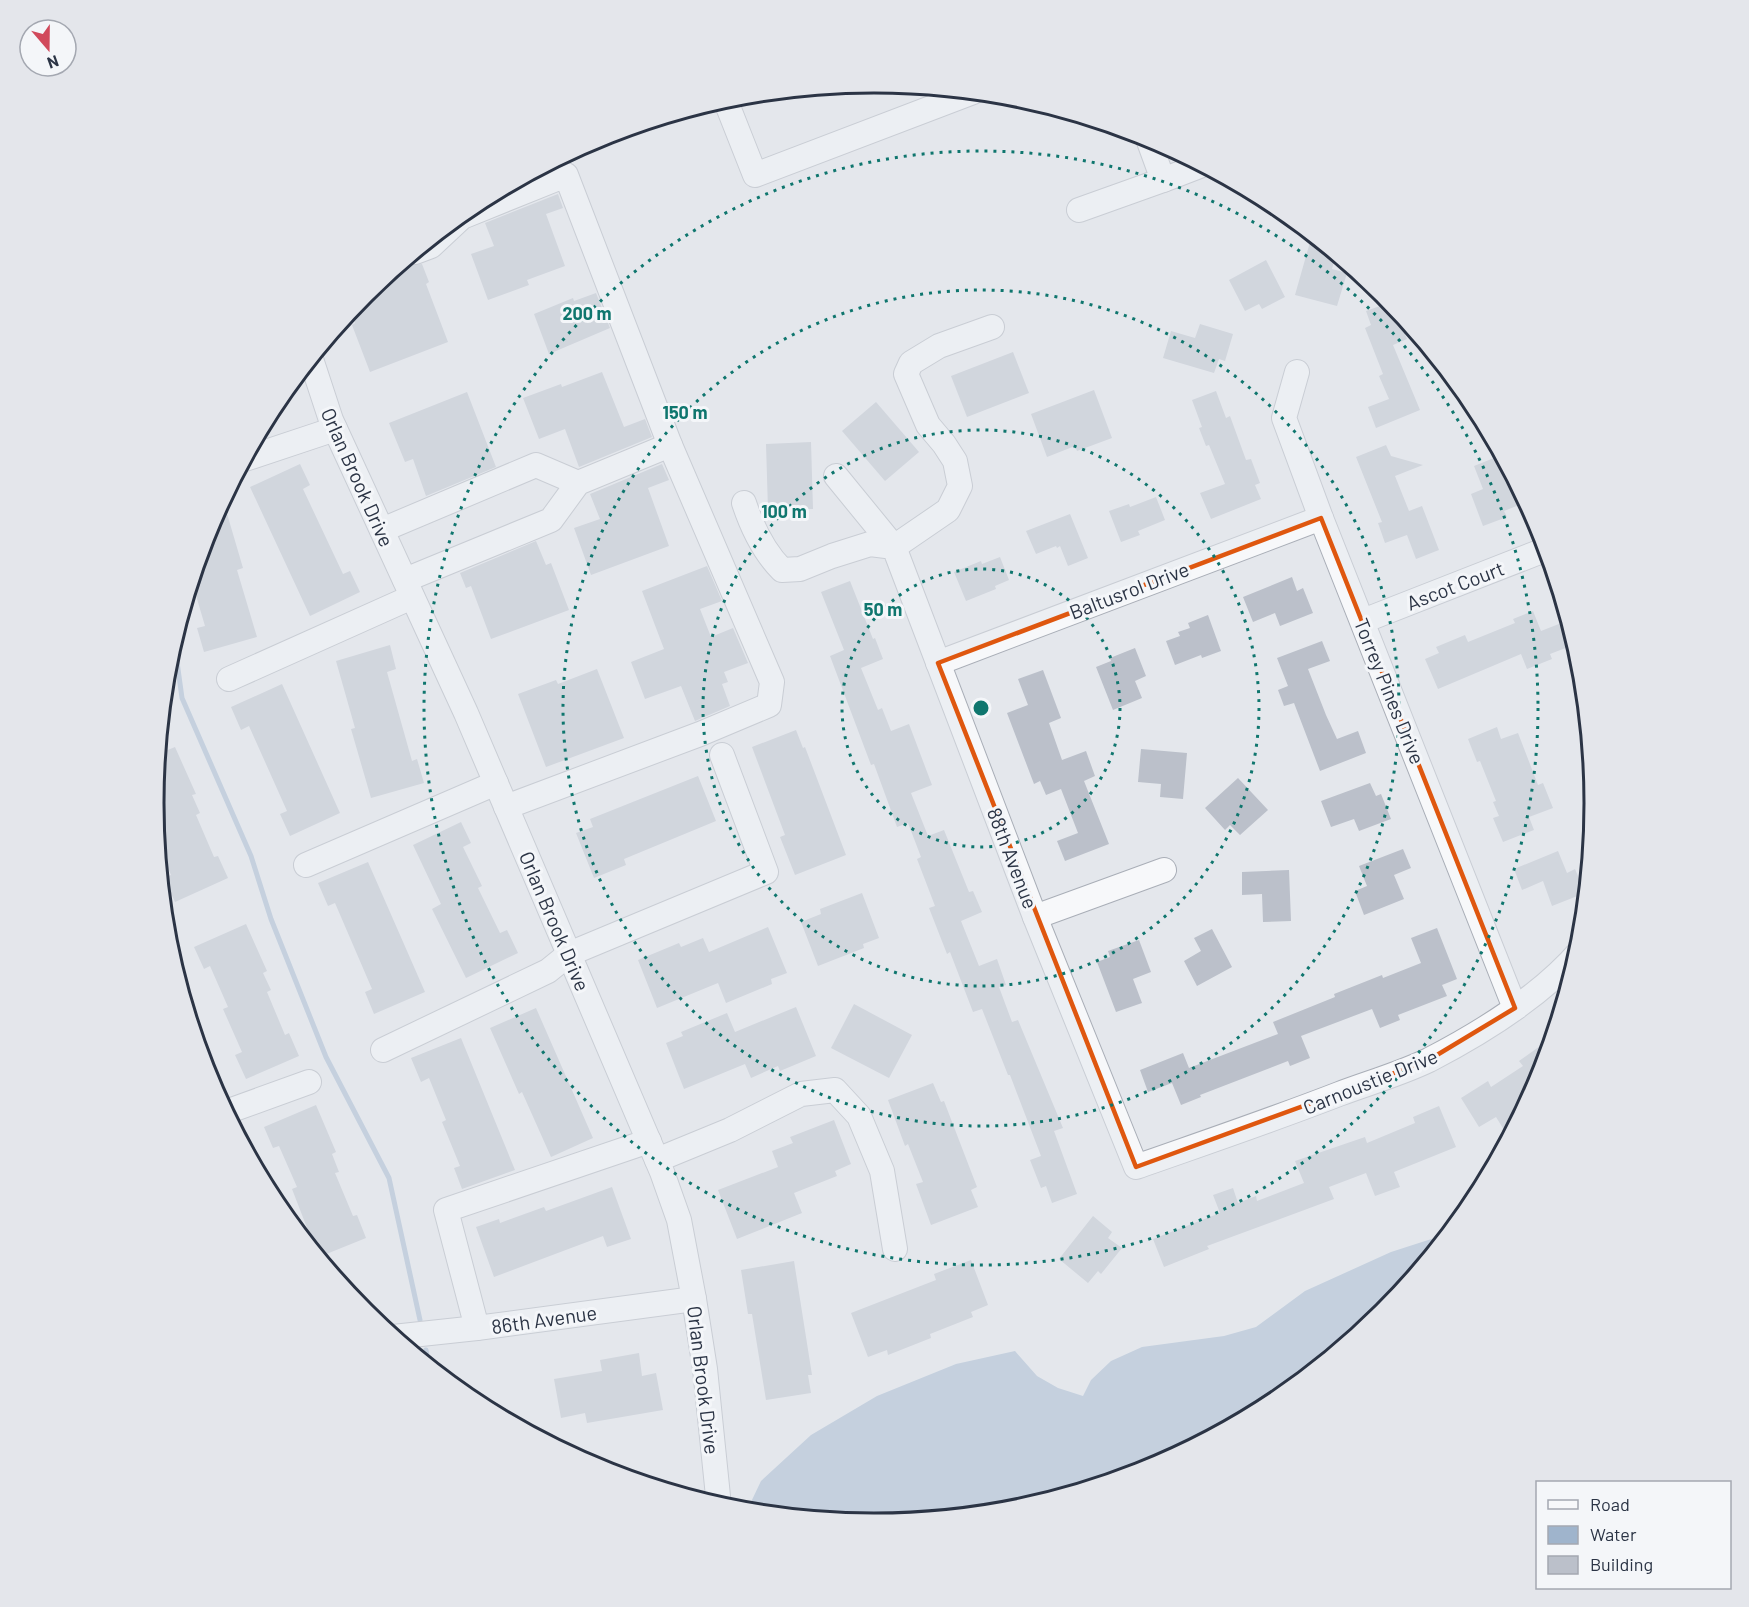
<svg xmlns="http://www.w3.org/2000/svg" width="1749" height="1607" viewBox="0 0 1749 1607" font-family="Barlow,sans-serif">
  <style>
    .water { fill: #9fb4cc }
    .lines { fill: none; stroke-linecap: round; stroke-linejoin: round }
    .stream { stroke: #9fb4cc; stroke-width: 5 }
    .building { fill: #bbc0ca }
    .minor-casing { stroke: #a9aeb7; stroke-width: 26 }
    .minor { stroke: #f7f8fa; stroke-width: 24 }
    .marked { fill: none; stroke: #df570f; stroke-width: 4.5; stroke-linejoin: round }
    .ring { fill: none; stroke: #0f766e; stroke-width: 3; stroke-dasharray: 3 6 }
    .labels { text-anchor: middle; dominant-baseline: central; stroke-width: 6; stroke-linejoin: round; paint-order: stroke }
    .street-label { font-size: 20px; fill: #2b3445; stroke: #f4f6f9 }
    .rim { fill: none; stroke: #2b3445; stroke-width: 3 }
    .centre { fill: #0f766e; stroke: #f4f6f9; stroke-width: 3 }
    .ring-label { font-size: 18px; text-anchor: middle; font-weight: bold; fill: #0f766e; stroke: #f4f6f9; stroke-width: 6; stroke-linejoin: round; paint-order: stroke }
  </style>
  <rect width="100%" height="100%" fill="#e4e7ec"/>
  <!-- water -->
  <polygon class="water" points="1450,1233 1384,1314 1275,1403 1150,1470 1015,1511 875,1524 757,1513 751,1502 761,1481 811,1435 877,1396 956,1364 1015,1351 1037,1376 1058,1388 1083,1396 1091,1380 1111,1361 1142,1347 1224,1336 1256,1327 1305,1291 1391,1252"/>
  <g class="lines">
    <!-- stream -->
    <g class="stream">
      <polyline points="174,640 182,698 251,856 271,919 326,1057 389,1178 420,1320"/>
      <polyline points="426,1350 429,1367"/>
    </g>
  </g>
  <!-- building -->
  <g class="building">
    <polygon points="558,194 563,208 546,214 565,266 527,280 529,285 488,300 471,254 494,246 485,223"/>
    <polygon points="1312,235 1336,254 1332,269 1347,273 1337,306 1295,295"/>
    <polygon points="1266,260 1285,297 1262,309 1259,304 1245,311 1229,280"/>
    <polygon points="422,264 429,282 426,284 448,342 370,372 352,325 355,323 351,311 365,293 389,274 411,265"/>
    <polygon points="596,293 610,328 549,354 534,314 573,298 574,301"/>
    <polygon points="1391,302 1409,324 1402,327 1407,339 1393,345 1420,410 1376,428 1368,407 1389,399 1379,376 1383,374 1365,328 1371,325 1366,311"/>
    <polygon points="1200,324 1233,334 1225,361 1219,359 1214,373 1163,358 1171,331 1195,338"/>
    <polygon points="1013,352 1029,393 967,417 951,376"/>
    <polygon points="602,372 624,427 645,419 652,437 579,467 565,429 539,439 523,398 561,384 562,387"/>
    <polygon points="1094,390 1112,438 1077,451 1075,446 1047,457 1031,414"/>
    <polygon points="1216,391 1226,418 1230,416 1246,460 1251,459 1260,483 1255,485 1261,499 1211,519 1200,493 1225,484 1209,445 1206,446 1199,428 1202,427 1192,400"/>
    <polygon points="467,392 496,467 426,496 413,459 405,462 389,423"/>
    <polygon points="876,402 919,452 885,481 842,431"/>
    <polygon points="811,442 813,509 768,510 766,444"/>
    <polygon points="1386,445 1391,456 1423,465 1395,476 1409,511 1422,506 1439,550 1416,559 1407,535 1385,543 1378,523 1382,522 1356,457"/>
    <polygon points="1499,456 1519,505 1504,511 1507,517 1483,526 1471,494 1483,489 1474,466"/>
    <polygon points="300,464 310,485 303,489 343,574 350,571 360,592 310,616 250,487"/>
    <polygon points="662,464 669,480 648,488 669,546 591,575 574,528 600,519 590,494"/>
    <polygon points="1156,497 1165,520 1138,531 1140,535 1121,542 1109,511 1129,504 1130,507"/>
    <polygon points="223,500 243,568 237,570 257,637 204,652 197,628 205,626 192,582 209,527"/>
    <polygon points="1070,514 1088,558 1068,566 1060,546 1057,548 1056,546 1036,554 1026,531"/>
    <polygon points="536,541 546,565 551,563 569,610 491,639 471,586 466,588 460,573"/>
    <polygon points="1000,557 1009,580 995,586 996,589 966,601 954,572 981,561 982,564"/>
    <polygon points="707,566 722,601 700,609 711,637 733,628 748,663 724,672 728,682 722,684 730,706 695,721 681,686 645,699 631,662 664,649 642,591"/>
    <polygon points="1292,577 1297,591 1303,588 1313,613 1280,626 1275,613 1253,622 1243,597"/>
    <polygon points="850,581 873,639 875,638 883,659 861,668 878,710 882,708 891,731 909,724 932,785 911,793 928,836 944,830 969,892 973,891 982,912 961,921 979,966 997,959 1006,985 999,987 1012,1022 1018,1020 1063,1128 1054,1131 1077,1194 1052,1203 1046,1186 1041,1188 1030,1160 1041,1156 1010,1075 1008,1075 982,1009 973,1012 950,952 947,954 929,908 935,906 917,859 921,857 908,823 897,827 874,764 871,765 830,656 844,650 821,592"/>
    <polygon points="1533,611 1541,631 1569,620 1576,644 1550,654 1552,659 1527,669 1521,654 1438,689 1425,659 1439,653 1436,647 1465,635 1468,642 1515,623 1513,619"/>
    <polygon points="1208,615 1221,651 1202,658 1201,655 1175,665 1166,641 1180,636 1178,632 1190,628 1188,623"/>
    <polygon points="1322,641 1330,661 1308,669 1326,715 1337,739 1358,731 1366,753 1320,771 1294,703 1284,706 1278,690 1288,686 1277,658"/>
    <polygon points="390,645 396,669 387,672 412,761 417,759 424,783 371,798 351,729 355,728 336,661"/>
    <polygon points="1135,648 1146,676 1135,681 1142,698 1113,710 1096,667 1111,661 1110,658"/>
    <polygon points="597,669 624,738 546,767 518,694 556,680 558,684"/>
    <polygon points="1043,670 1061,718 1049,723 1062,760 1086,751 1095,776 1084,781 1109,844 1065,861 1057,841 1078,833 1061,789 1046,795 1040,781 1034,784 1007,713 1028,705 1018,679"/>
    <polygon points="282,684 340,813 290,836 280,814 287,811 249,726 241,730 231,707"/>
    <polygon points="1497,727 1501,739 1518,733 1538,785 1543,783 1553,808 1529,817 1534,830 1503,842 1493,818 1499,816 1493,802 1496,801 1480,761 1477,762 1468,739"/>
    <polygon points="796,730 803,748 805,747 846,855 795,875 780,837 785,835 752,747"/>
    <polygon points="175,747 196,794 192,795 200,813 196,815 214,857 218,856 228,878 175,902 164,878 171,875 157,844 154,803 158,754"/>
    <polygon points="1141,749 1187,753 1183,799 1160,797 1161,784 1138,782"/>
    <polygon points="698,776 716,821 624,859 626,865 594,878 576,833 593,827 590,819"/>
    <polygon points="1238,778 1268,810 1240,835 1230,825 1225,830 1205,808"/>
    <polygon points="1370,783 1376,796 1381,794 1391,819 1359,831 1354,819 1331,827 1321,801"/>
    <polygon points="461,822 471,843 463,847 482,886 478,888 500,933 507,930 518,953 466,978 432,909 441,904 413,845"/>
    <polygon points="1403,849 1411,868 1394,875 1404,899 1364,915 1355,891 1367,886 1359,866"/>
    <polygon points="1558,851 1567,873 1575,869 1585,893 1552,906 1543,881 1522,890 1514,869"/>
    <polygon points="368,862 425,992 374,1014 365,992 372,989 335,903 328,906 318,883"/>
    <polygon points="1289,870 1291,921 1263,922 1262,894 1242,895 1242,872"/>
    <polygon points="862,893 879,938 863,944 864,948 818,966 801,922 821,914 820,909"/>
    <polygon points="246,924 267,971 263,973 271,990 267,992 285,1035 289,1033 299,1056 246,1079 235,1055 242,1052 223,1009 228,1007 210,966 204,969 194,947"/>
    <polygon points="768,927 787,973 771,979 772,984 726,1003 718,983 657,1008 638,960 679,943 681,947 703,938 709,952"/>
    <polygon points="1437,928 1457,979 1442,985 1447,996 1398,1015 1400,1020 1380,1028 1372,1009 1301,1036 1310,1058 1290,1066 1288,1061 1200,1095 1201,1097 1181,1105 1172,1083 1148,1092 1140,1070 1183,1053 1189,1068 1278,1034 1273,1022 1335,997 1334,994 1382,975 1383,978 1421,963 1411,938"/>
    <polygon points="1212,929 1232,967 1197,986 1184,961 1201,951 1194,938"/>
    <polygon points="1139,940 1151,972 1133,979 1142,1003 1116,1012 1097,962 1110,957 1108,951"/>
    <polygon points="854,1004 912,1035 889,1078 831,1048"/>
    <polygon points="796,1007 816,1056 780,1071 778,1066 751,1078 745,1064 684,1089 666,1043 683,1036 681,1032 727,1013 735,1032"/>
    <polygon points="536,1008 593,1138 551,1157 522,1092 519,1094 490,1028"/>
    <polygon points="1554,1036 1540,1080 1509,1138 1496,1117 1479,1127 1461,1098 1488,1081 1491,1087 1523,1066 1519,1061"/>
    <polygon points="461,1038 515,1170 462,1189 454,1168 460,1166 442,1122 446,1120 429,1078 421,1082 411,1058"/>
    <polygon points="933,1083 941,1102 944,1101 977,1187 971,1190 978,1207 931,1225 916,1184 923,1182 908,1144 905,1146 888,1100"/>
    <polygon points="316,1105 336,1152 332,1154 339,1172 335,1173 353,1216 357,1215 366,1238 319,1257 301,1236 309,1233 292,1189 297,1187 279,1146 273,1148 264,1127"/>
    <polygon points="1439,1106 1456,1147 1394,1172 1400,1187 1375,1196 1366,1173 1329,1187 1334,1199 1207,1246 1209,1249 1164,1267 1153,1239 1220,1213 1213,1195 1233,1188 1238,1203 1256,1196 1257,1201 1304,1183 1295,1161 1365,1137 1367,1143 1415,1123 1413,1117"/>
    <polygon points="834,1120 851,1164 835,1171 837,1176 794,1193 802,1213 737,1239 718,1190 778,1167 772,1151 793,1143 790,1137"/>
    <polygon points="612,1187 631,1239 607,1247 603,1236 494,1277 476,1227 499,1219 500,1223 544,1207 546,1211"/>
    <polygon points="1093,1216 1112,1232 1108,1238 1122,1248 1101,1274 1098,1271 1088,1283 1059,1259"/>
    <polygon points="971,1260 988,1305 971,1312 973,1317 930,1334 931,1338 888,1355 887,1350 868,1357 851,1313 936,1280 934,1274"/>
    <polygon points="794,1261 812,1375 808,1375 811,1393 766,1400 752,1314 748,1314 741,1270"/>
    <polygon points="639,1353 642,1376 656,1373 663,1410 587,1423 585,1413 561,1418 554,1379 602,1371 600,1360"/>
  </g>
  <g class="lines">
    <!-- minor casing -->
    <g class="minor-casing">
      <g id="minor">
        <polyline points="725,99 755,175 973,92"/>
        <polyline points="1147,136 1163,180 1202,165"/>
        <polyline points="1079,210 1163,180"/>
        <polyline points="311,359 331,420 466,713 662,1172 679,1220 694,1299 705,1369 719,1506"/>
        <polyline points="1297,372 1284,418 1321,518 1515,1008"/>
        <polyline points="245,459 335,429"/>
        <polyline points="836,476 894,547 948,510 960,486 955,461 944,444 928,425 906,374 911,363 939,346 992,327"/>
        <path d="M 744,503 C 752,527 763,551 782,570 L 800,569 L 832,556 L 870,544 L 894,547 L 1035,917 L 1136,1167 C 1204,1143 1272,1120 1339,1094 C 1368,1083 1400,1074 1429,1060 C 1483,1032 1540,997 1580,951"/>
        <polyline points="382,530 536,465 578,483"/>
        <polyline points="405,580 551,520 578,483 670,445 566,175 462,217 431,246 415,252"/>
        <polyline points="1363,621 1547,549"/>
        <polyline points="938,663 1321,518"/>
        <polyline points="229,679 412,597"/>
        <polyline points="506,807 700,734 769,705 772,682 670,445"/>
        <polyline points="306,865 496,783"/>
        <polyline points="1035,917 1164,870"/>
        <polyline points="383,1050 548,971 569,954 766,872 722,755"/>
        <polyline points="226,1112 309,1082"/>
        <polyline points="657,1160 730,1130 801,1094 835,1090 859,1116 882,1171 895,1249"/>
        <polyline points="477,1328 446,1210 649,1141"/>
        <polyline points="393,1337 477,1328 694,1299"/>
      </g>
    </g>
    <!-- minor -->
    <use href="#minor" class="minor"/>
  </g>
  <!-- marked area -->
  <path d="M0 0H1749V1607H0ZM 1321,518 L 1515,1008 L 1427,1061 L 1136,1167 L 938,663 Z" fill="#e4e7ec" fill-opacity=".55" fill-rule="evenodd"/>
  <path class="marked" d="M 1321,518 L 1515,1008 L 1427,1061 L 1136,1167 L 938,663 Z"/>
  <!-- distance rings -->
  <g class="ring">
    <circle cx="981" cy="708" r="139"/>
    <circle cx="981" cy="708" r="278"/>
    <circle cx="981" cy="708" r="418"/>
    <circle cx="981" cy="708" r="557"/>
  </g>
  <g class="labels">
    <!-- street labels -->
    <g class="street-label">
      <text transform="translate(358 477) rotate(66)">Orlan Brook Drive</text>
      <text transform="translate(1455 585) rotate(-21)">Ascot Court</text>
      <text transform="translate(1129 590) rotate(-21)">Baltusrol Drive</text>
      <text transform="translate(1390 691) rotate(68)">Torrey Pines Drive</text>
      <text transform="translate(1013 858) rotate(69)">88th Avenue</text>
      <text transform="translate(555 921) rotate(67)">Orlan Brook Drive</text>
      <text transform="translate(1370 1081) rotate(-22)">Carnoustie Drive</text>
      <text transform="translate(544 1319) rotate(-8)">86th Avenue</text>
      <text transform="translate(704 1380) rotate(83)">Orlan Brook Drive</text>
    </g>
  </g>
  <!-- crop -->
  <path d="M0 0H1749V1607H0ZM164 803a710 710 0 1 1 1420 0a710 710 0 1 1-1420 0Z" fill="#e4e6eb" fill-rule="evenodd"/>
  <path class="rim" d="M164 803a710 710 0 1 1 1420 0a710 710 0 1 1-1420 0Z"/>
  <circle cx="981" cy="708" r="9" class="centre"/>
  <g class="ring-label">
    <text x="587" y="320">200 m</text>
    <text x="685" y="419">150 m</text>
    <text x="784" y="518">100 m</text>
    <text x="883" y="616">50 m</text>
  </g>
  <!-- legend -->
  <rect x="1536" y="1481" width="195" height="108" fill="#f4f6f9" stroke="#a4a8b1" stroke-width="1.5"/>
  <rect x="1548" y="1500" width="30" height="9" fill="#f7f8fa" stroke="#a4a8b1" stroke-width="1.5"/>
  <text x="1590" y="1511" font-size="18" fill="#2b3445">Road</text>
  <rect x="1548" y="1526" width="30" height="18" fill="#9fb4cc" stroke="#a4a8b1" stroke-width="1.5"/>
  <text x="1590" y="1541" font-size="18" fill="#2b3445">Water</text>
  <rect x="1548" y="1556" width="30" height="18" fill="#bbc0ca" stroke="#a4a8b1" stroke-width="1.5"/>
  <text x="1590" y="1571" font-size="18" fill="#2b3445">Building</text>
  <!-- north arrow -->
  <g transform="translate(48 48) rotate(160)"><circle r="28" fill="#f4f6f9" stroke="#a4a8b1" stroke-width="1.5"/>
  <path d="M0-4.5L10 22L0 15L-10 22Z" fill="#d1495b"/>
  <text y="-9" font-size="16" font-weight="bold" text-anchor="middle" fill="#2b3445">N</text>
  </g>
</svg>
